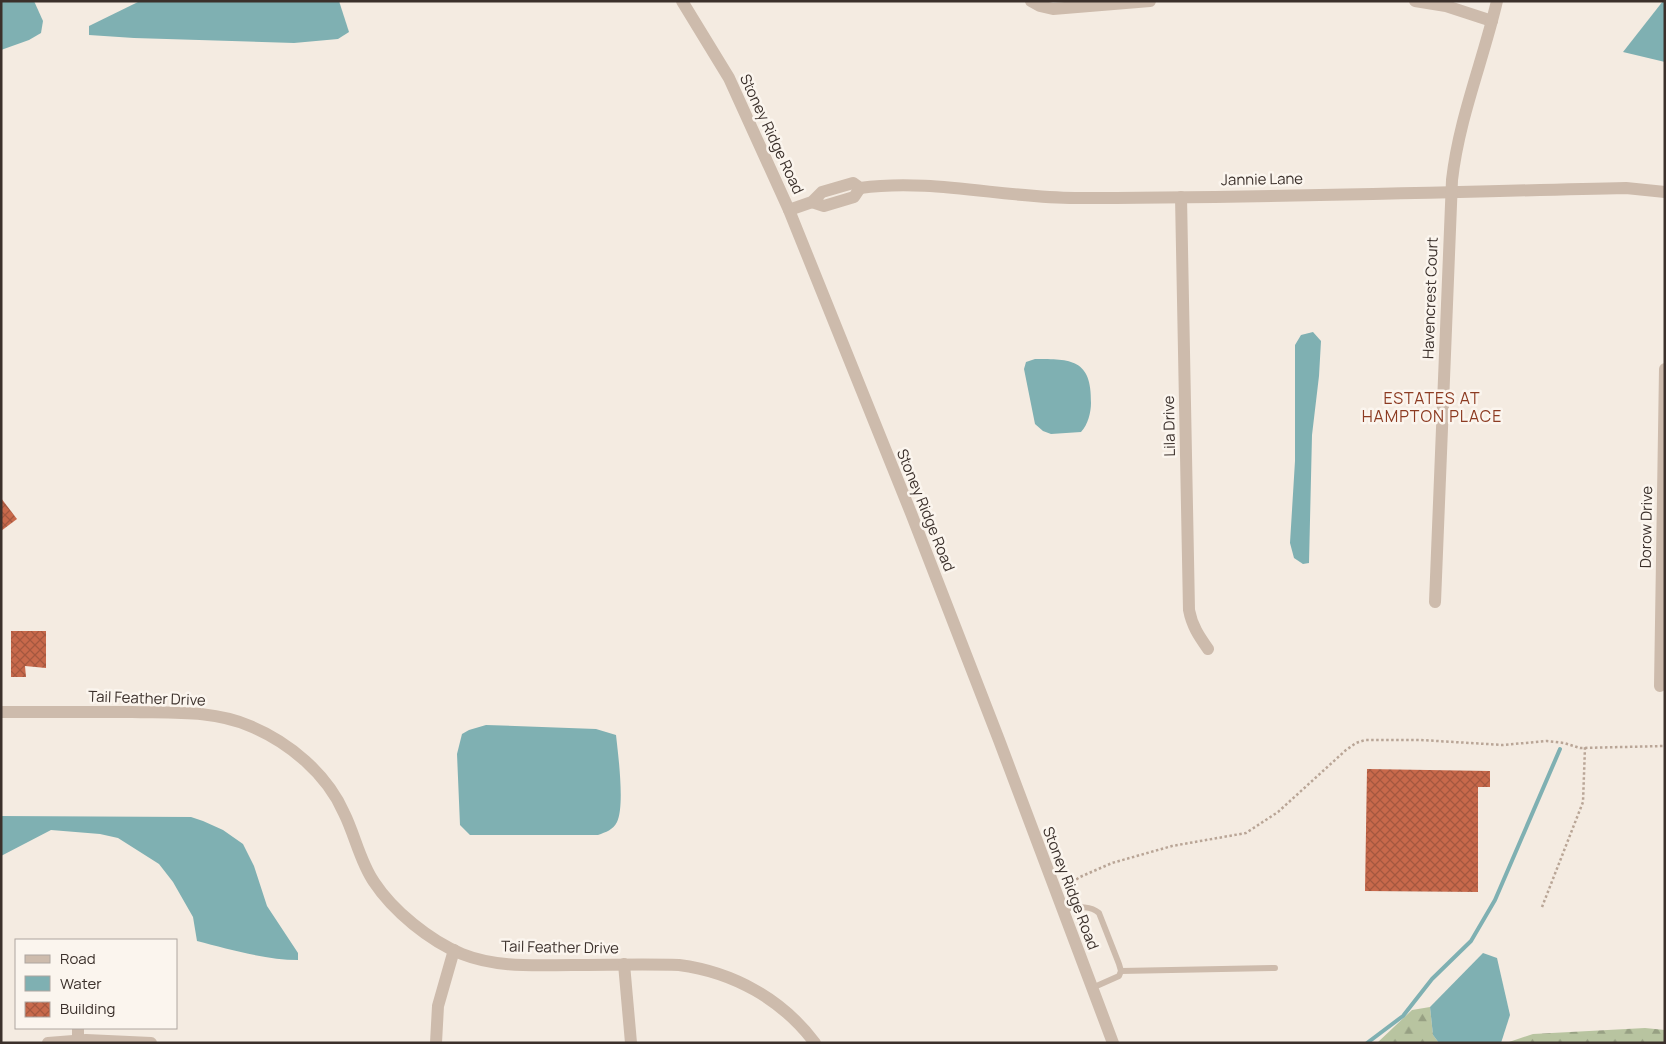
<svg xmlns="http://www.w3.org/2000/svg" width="1666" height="1044" viewBox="0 0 1666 1044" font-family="Manrope,sans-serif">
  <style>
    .forest { fill: url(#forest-firs) }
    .water { fill: #7fb0b2 }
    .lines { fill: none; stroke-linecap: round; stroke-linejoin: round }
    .stream { stroke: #7fb0b2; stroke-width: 4 }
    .building { fill: url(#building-cross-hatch) }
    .path { stroke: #b9a596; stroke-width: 2.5; stroke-dasharray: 2.5 2.5; stroke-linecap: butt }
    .service { stroke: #cdbbac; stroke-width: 6 }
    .minor { stroke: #cdbbac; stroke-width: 12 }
    .tertiary { stroke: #cdbbac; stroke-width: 12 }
    .labels { text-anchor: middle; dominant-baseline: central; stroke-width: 5; stroke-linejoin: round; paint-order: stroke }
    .street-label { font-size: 15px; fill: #3b302b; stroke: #fbf5ee }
    .neighbourhood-label { font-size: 16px; letter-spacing: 1px; fill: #8c3b22; stroke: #fbf5ee }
  </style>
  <defs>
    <pattern id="forest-firs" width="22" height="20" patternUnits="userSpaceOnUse" patternTransform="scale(1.25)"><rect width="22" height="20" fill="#b8c4a0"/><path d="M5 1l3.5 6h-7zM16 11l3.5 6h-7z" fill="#97a083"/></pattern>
    <pattern id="building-cross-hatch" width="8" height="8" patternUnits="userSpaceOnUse" patternTransform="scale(1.25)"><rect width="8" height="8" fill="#c8694b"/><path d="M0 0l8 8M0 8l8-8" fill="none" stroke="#a4573f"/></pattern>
  </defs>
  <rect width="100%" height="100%" fill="#f4ebe1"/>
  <!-- forest -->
  <g class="forest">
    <polygon points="1430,1007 1433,1035 1439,1043 1377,1043 1412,1010"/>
    <polygon points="1645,1028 1665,1030 1665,1043 1506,1043 1533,1034"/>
  </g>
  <!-- water -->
  <g class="water">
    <polygon points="1,1 34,1 43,21 41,33 29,40 1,50"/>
    <polygon points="140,1 339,1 349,32 338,39 294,43 134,38 89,35 89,26"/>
    <polygon points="1663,1 1665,1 1665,62 1623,52"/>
    <polygon points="1313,332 1321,341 1319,376 1312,435 1309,563 1303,564 1294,558 1290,543 1295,461 1295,345 1301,335"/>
    <path d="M 1035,359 C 1071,359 1092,359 1091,403 C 1091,412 1088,425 1081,432 L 1051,434 L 1043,431 L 1035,424 L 1024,369 L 1026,362 Z"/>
    <path d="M 486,725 L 596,729 L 616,735 C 618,753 625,806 617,822 C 613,830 606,832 598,835 L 470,835 L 460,825 L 457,754 L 462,734 L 469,730 Z"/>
    <path d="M 1,816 L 191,817 L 203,821 L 223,830 L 243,844 L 254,866 L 267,906 L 298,953 L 298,960 C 266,960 228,949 197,941 L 193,917 L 173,882 L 159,864 L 118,838 L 100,834 L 51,830 L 1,856 Z"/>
    <polygon points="1483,953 1497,958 1510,1015 1501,1043 1439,1043 1433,1035 1430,1007"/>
  </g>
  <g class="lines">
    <!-- stream -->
    <polyline class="stream" points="1367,1043 1403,1016 1432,979 1471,941 1495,900 1560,749"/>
  </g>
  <!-- building -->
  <g class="building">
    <polygon points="1,498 17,519 1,531"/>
    <polygon points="11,631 46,631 46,668 25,666 26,677 11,677"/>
    <polygon points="1367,769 1490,771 1490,787 1478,787 1478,892 1365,891"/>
  </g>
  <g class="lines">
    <!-- path -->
    <g class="path">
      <polyline points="1068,885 1080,877 1112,863 1172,846 1246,833 1278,812 1346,750 1356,743 1365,740 1421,740 1503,745 1547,741 1564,743 1580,748 1665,746"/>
      <polyline points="1542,907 1583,802 1585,747"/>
    </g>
    <!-- service -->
    <g class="service">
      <path d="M 1062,909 C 1074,908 1089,904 1099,913 L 1119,964 L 1121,971 L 1119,976 L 1092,988"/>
      <polyline points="1121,971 1275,968"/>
    </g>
    <!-- minor -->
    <g class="minor">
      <polyline points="1031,1 1040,6 1053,9 1150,1"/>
      <polyline points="1415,1 1446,6 1492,21"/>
      <path d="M 1181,197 L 1189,610 C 1192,626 1199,636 1208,649"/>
      <polyline points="812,202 824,206 854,197 860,188"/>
      <path d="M 789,210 L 812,202 L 822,192 L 853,183 L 860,188 C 931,178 1004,198 1075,198 C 1259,198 1443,192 1626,188 L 1665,192"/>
      <path d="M 1435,602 L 1452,180 C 1459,118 1483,61 1497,1"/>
      <polyline points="1660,686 1665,369"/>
      <path d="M 1,712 C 45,712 89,712 132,712 C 172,713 213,710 250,726 C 289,742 327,774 344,813 C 355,835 360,862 374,882 C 393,911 430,941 462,954 C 497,968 536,965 572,965 C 608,965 644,964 679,965 C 733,972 782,999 815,1043"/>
      <polyline points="624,964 631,1043"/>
      <polyline points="78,1028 78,1041"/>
      <polyline points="48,1043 86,1040 151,1043"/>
      <polyline points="436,1043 438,1006 454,950"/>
    </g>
    <!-- tertiary -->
    <polyline class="tertiary" points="682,1 729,78 789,210 911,513 999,740 1113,1043"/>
  </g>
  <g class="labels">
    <!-- street labels -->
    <g class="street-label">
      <text transform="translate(772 134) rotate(65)">Stoney Ridge Road</text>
      <text transform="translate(1262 179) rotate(-1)">Jannie Lane</text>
      <text transform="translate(1430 298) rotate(-88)">Havencrest Court</text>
      <text transform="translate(1169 426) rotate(-91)">Lila Drive</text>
      <text transform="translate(926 510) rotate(68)">Stoney Ridge Road</text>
      <text transform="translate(1646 527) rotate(-89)">Dorow Drive</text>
      <text transform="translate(147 698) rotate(2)">Tail Feather Drive</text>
      <text transform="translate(1071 888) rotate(69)">Stoney Ridge Road</text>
      <text transform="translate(560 947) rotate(1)">Tail Feather Drive</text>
    </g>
    <!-- neighbourhood labels -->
    <g class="neighbourhood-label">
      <text x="1432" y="398">ESTATES AT<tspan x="1432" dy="18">HAMPTON PLACE</tspan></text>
    </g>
  </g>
  <!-- border -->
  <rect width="1666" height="1044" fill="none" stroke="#3b302b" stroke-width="5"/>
  <!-- legend -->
  <rect x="15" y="939" width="162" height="90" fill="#fbf5ee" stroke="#aea6a0"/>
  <rect x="25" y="955" width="25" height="8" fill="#cdbbac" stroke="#aea6a0"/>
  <text x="60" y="964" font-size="15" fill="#3b302b">Road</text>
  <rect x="25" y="976" width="25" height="15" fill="#7fb0b2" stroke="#aea6a0"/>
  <text x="60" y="989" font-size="15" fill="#3b302b">Water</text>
  <rect x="25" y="1002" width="25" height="15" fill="url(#building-cross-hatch)" stroke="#aea6a0"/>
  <text x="60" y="1014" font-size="15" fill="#3b302b">Building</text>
</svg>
